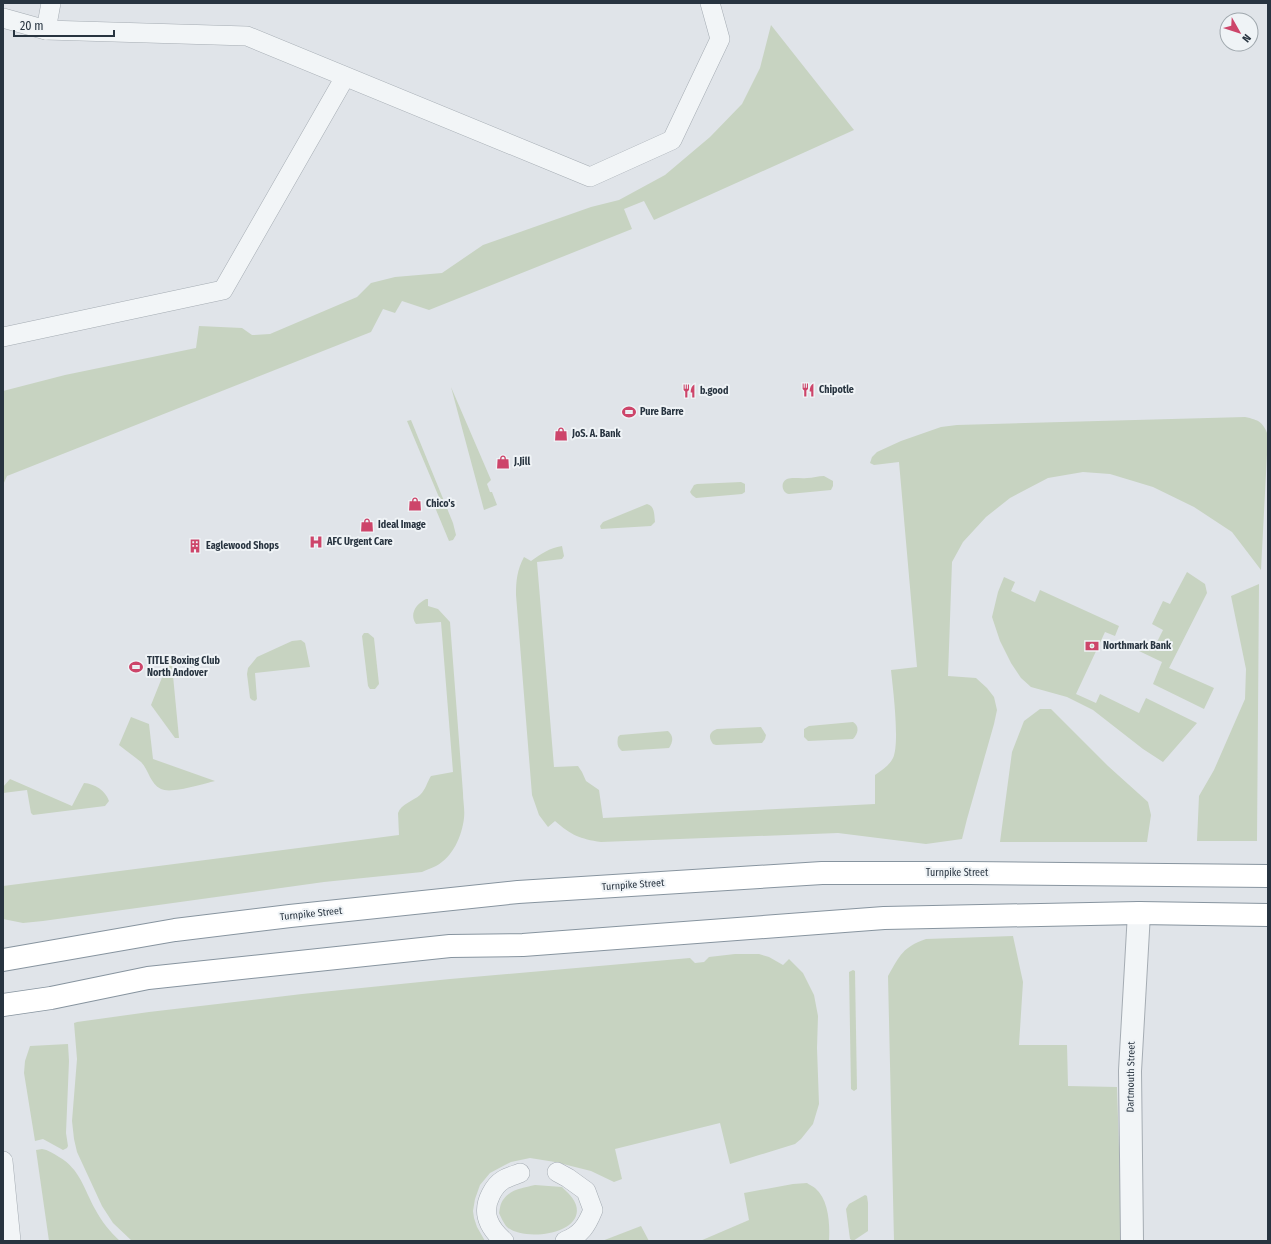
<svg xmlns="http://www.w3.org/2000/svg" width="1271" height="1244" viewBox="0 0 1271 1244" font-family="'Fira Sans Condensed',sans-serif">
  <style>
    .green { fill: #c7d3c1 }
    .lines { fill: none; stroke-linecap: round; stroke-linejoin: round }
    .service-casing { stroke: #a5acb3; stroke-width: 20 }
    .minor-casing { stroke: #a5acb3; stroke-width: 24 }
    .trunk-casing { stroke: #87949f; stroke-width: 24 }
    .service { stroke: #f2f5f7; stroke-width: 19 }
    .minor { stroke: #f2f5f7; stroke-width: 22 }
    .trunk { stroke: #fff; stroke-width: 22 }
    .labels { text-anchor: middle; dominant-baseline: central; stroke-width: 4; stroke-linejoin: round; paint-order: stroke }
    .poi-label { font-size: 10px; font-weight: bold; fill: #283440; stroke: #eff3f6; text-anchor: start }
    .street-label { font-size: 10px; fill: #283440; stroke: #eff3f6 }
  </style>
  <rect width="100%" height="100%" fill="#e0e4e9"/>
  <!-- green -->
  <g class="green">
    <polygon points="771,25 854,130 654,220 644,201 624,209 632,229 429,310 402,301 395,313 383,309 371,332 7,476 3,485 3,391 65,375 196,348 199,326 242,328 252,335 270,334 357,297 371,283 395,277 442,273 483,245 591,207 619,200 665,175 710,137 742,104 760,68"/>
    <polygon points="451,387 491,480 487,484 490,492 492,492 497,505 484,510"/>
    <path d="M 1245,417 C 1259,420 1263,422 1268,435 L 1261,570 L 1232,532 L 1194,507 L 1153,487 L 1110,474 L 1083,472 L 1048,478 L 1010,498 L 986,517 L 963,542 L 952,562 L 948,676 L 976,678 L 987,688 L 994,697 L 997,710 L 994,724 L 967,819 L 962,839 L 926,844 L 838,833 L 601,842 C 580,839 571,835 555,821 L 548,827 L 539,815 L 532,795 L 516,595 C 516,581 517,570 524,557 L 531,561 C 541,554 549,548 562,546 L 564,556 L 562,559 L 537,562 L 554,767 L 578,766 L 582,772 L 586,781 L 599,790 L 603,818 L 875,804 L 875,775 C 882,770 889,766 893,758 C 900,743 893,689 891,670 L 917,667 L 899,462 L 874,465 L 870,463 L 872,457 L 877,452 L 901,441 L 941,427 L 957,425 Z"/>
    <polygon points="411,420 453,523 456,535 453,540 449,541 434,505 441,502 407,421"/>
    <path d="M 824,476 L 833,481 L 833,486 L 831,490 L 789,494 C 782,493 780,482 787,479 C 793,477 801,479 807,478 C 813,478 818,476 824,476 Z"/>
    <polygon points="741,482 745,484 745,492 742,494 696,498 692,495 690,492 694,485 697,484"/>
    <path d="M 647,504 C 655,506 654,514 655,522 L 651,526 L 601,529 L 600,526 L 603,522 Z"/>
    <polygon points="1187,572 1205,584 1207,593 1169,668 1214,688 1204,709 1153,684 1162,662 1139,651 1143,643 1154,648 1163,630 1152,624 1163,601 1170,604"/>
    <polygon points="1004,577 1015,582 1011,591 1035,602 1040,590 1119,626 1115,636 1105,632 1076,694 1096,703 1100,694 1139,713 1146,698 1197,723 1163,762 1143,749 1093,710 1067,697 1031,687 1021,678 1011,663 1000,641 992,617 998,592"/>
    <polygon points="1259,584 1257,841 1197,841 1199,796 1214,770 1245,699 1246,669 1231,596"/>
    <path d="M 426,599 L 428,599 L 428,606 L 438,609 L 450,622 L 463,793 C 463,801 465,810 464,818 C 462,836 453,857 436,866 C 432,868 426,870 422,872 L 324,882 L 43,921 L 23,923 L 3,919 L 3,886 L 399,835 L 398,813 C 401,804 413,801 420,795 C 426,789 427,782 431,776 L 453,772 L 441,622 L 416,624 C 409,614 416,604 426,599 Z"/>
    <polygon points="364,633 368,633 374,638 379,684 375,689 370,689 368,686 362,636"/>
    <polygon points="301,640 305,643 310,667 255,673 257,699 255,701 252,700 250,698 247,674 248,668 253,662 257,657 292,641"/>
    <polygon points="171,655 179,738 175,738 151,705"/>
    <polygon points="1040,709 1051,709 1108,766 1148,802 1151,815 1147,842 1000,842 1012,752 1024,721"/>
    <path d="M 131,717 L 149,724 L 153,759 L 215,781 C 203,784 171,794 161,789 C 150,784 149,770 141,762 C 134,756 126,751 119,745 Z"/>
    <path d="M 853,722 C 860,726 858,734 853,739 L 808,741 L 804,737 L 804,729 L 809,726 Z"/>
    <path d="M 761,727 L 766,735 L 765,739 L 762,743 L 716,745 L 713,744 C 708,737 709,732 717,729 Z"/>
    <path d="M 668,731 C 674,736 673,742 669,748 L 622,751 C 617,747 617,743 618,737 L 620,735 Z"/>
    <path d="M 10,779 L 72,806 L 84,783 C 95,784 105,790 109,801 L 105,806 L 33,815 L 31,813 L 27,790 L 3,793 L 3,787 Z"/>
    <path d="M 1013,936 L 1023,982 L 1019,1045 L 1067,1045 L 1068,1086 L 1117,1087 L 1122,1241 L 894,1241 L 888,976 C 900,955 903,947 926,939 Z"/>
    <polygon points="735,954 759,954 769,957 783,965 789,959 803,973 814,995 818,1016 817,1048 819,1104 813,1124 801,1139 795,1144 730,1164 720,1123 615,1149 622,1179 614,1182 591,1171 555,1162 530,1158 511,1162 505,1165 490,1173 480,1185 475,1199 473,1211 474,1218 477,1227 485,1241 132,1241 113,1223 102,1206 77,1152 74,1139 72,1121 77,1059 74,1023 77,1022 149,1012 302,994 450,979 690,958 695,963 704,962 709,957"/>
    <polygon points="853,970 855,971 857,1089 854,1091 851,1089 849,972"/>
    <polygon points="68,1044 69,1061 66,1133 68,1146 67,1148 63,1150 43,1139 35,1141 24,1073 25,1061 30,1046"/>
    <path d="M 42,1149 C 48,1150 53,1153 59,1157 C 80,1169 84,1189 95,1209 C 102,1222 110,1232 120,1241 L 49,1241 L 36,1150 Z"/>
    <path d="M 807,1183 C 809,1185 813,1186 815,1188 C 829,1200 830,1224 829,1241 L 700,1241 L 749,1220 L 744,1193 L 793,1184 Z"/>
    <path d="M 535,1185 L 562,1187 C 567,1192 574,1198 576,1205 C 585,1234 524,1242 507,1227 C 504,1224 501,1217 499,1213 C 500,1209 500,1204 503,1200 C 510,1189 523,1188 535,1185 Z"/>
    <polygon points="865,1195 867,1196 868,1203 868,1231 853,1241 850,1239 846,1209 849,1204"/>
    <polygon points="641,1226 649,1241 602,1241"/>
  </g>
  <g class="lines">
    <!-- service casing -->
    <g class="service-casing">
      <g id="service">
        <polyline points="3,18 46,30 247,36 590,177 672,140 720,39 710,3"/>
        <polyline points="46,30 51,3"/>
        <polyline points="3,337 223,290 345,77"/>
        <polyline points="3,1161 11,1241"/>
        <path d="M 557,1172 L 568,1178 L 586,1191 L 593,1210 C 587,1225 581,1235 565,1241"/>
        <path d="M 504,1241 C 489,1228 481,1213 491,1194 C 493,1190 498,1183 503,1180 C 508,1177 515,1175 520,1173"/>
      </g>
    </g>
    <!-- minor casing -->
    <g class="minor-casing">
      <polyline id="minor" points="1132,1241 1130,1071 1139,913"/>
    </g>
    <!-- trunk casing -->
    <g class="trunk-casing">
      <g id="trunk">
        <polyline points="3,960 175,930 290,916 518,892 822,873 969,873 1268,876"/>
        <polyline points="3,1005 51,998 148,978 450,946 523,945 884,918 1139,913 1268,915"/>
      </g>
    </g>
    <!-- service -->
    <use href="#service" class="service"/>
    <!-- minor -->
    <use href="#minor" class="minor"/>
    <!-- trunk -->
    <use href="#trunk" class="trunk"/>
  </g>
  <!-- icons -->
  <defs>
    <g id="restaurant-bare" transform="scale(1.08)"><path d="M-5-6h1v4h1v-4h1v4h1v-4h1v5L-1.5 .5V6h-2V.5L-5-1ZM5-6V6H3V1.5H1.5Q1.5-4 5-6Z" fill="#cd456a" stroke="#eff3f6" stroke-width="2.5" paint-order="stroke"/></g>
    <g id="stadium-bare" transform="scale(1.08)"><path d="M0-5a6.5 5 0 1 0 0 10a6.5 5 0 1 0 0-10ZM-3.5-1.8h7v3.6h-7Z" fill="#cd456a" stroke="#eff3f6" stroke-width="2.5" paint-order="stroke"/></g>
    <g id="shop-bare" transform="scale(1.08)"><path d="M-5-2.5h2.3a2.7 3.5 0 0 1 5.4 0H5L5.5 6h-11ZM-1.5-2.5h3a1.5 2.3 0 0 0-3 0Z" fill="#cd456a" stroke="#eff3f6" stroke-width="2.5" paint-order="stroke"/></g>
    <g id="hospital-bare" transform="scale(1.08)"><path d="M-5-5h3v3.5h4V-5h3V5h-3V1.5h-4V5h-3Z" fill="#cd456a" stroke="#eff3f6" stroke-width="2.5" paint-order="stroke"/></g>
    <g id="building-bare" transform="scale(1.08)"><path d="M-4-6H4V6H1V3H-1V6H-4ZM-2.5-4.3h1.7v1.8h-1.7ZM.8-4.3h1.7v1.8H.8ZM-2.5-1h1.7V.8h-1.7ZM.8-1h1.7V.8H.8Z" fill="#cd456a" stroke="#eff3f6" stroke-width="2.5" paint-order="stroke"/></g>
    <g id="bank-bare" transform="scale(1.08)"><path d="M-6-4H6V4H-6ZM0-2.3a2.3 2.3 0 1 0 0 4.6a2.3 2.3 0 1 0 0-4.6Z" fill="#cd456a" stroke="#eff3f6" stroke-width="2.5" paint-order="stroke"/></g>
  </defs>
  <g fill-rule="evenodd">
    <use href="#restaurant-bare" x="808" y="390"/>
    <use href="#restaurant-bare" x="689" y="391"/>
    <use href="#stadium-bare" x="629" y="412"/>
    <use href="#shop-bare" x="561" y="434"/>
    <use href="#shop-bare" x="503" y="462"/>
    <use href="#shop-bare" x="415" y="504"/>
    <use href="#shop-bare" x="367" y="525"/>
    <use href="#hospital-bare" x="316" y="542"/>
    <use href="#building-bare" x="195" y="546"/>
    <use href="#bank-bare" x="1092" y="646"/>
    <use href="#stadium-bare" x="136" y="667"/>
  </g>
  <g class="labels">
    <!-- poi labels -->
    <g class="poi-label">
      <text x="819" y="390">Chipotle</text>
      <text x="700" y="391">b.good</text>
      <text x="640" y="412">Pure Barre</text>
      <text x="572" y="434">JoS. A. Bank</text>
      <text x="514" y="462">J.Jill</text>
      <text x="426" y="504">Chico's</text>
      <text x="378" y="525">Ideal Image</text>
      <text x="327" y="542">AFC Urgent Care</text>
      <text x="206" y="546">Eaglewood Shops</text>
      <text x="1103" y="646">Northmark Bank</text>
      <text x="147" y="661">TITLE Boxing Club<tspan x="147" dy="12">North Andover</tspan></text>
    </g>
    <!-- street labels -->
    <g class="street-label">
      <text x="957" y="873">Turnpike Street</text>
      <text transform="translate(633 885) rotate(-4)">Turnpike Street</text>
      <text transform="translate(311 914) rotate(-6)">Turnpike Street</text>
      <text transform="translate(1131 1077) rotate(-89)">Dartmouth Street</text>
    </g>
  </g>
  <!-- border -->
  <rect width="1271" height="1244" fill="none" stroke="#283440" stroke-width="8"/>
  <!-- north arrow -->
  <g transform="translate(1239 32) rotate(129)"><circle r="19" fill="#eff3f6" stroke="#9fa7ad"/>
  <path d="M0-3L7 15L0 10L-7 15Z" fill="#cd456a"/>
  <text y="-6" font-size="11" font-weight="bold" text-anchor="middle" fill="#283440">N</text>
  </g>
  <!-- scale -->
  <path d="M14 30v6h100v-6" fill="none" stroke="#283440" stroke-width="2"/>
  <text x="20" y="30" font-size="12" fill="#283440" stroke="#eff3f6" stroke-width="3" paint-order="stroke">20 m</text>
</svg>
